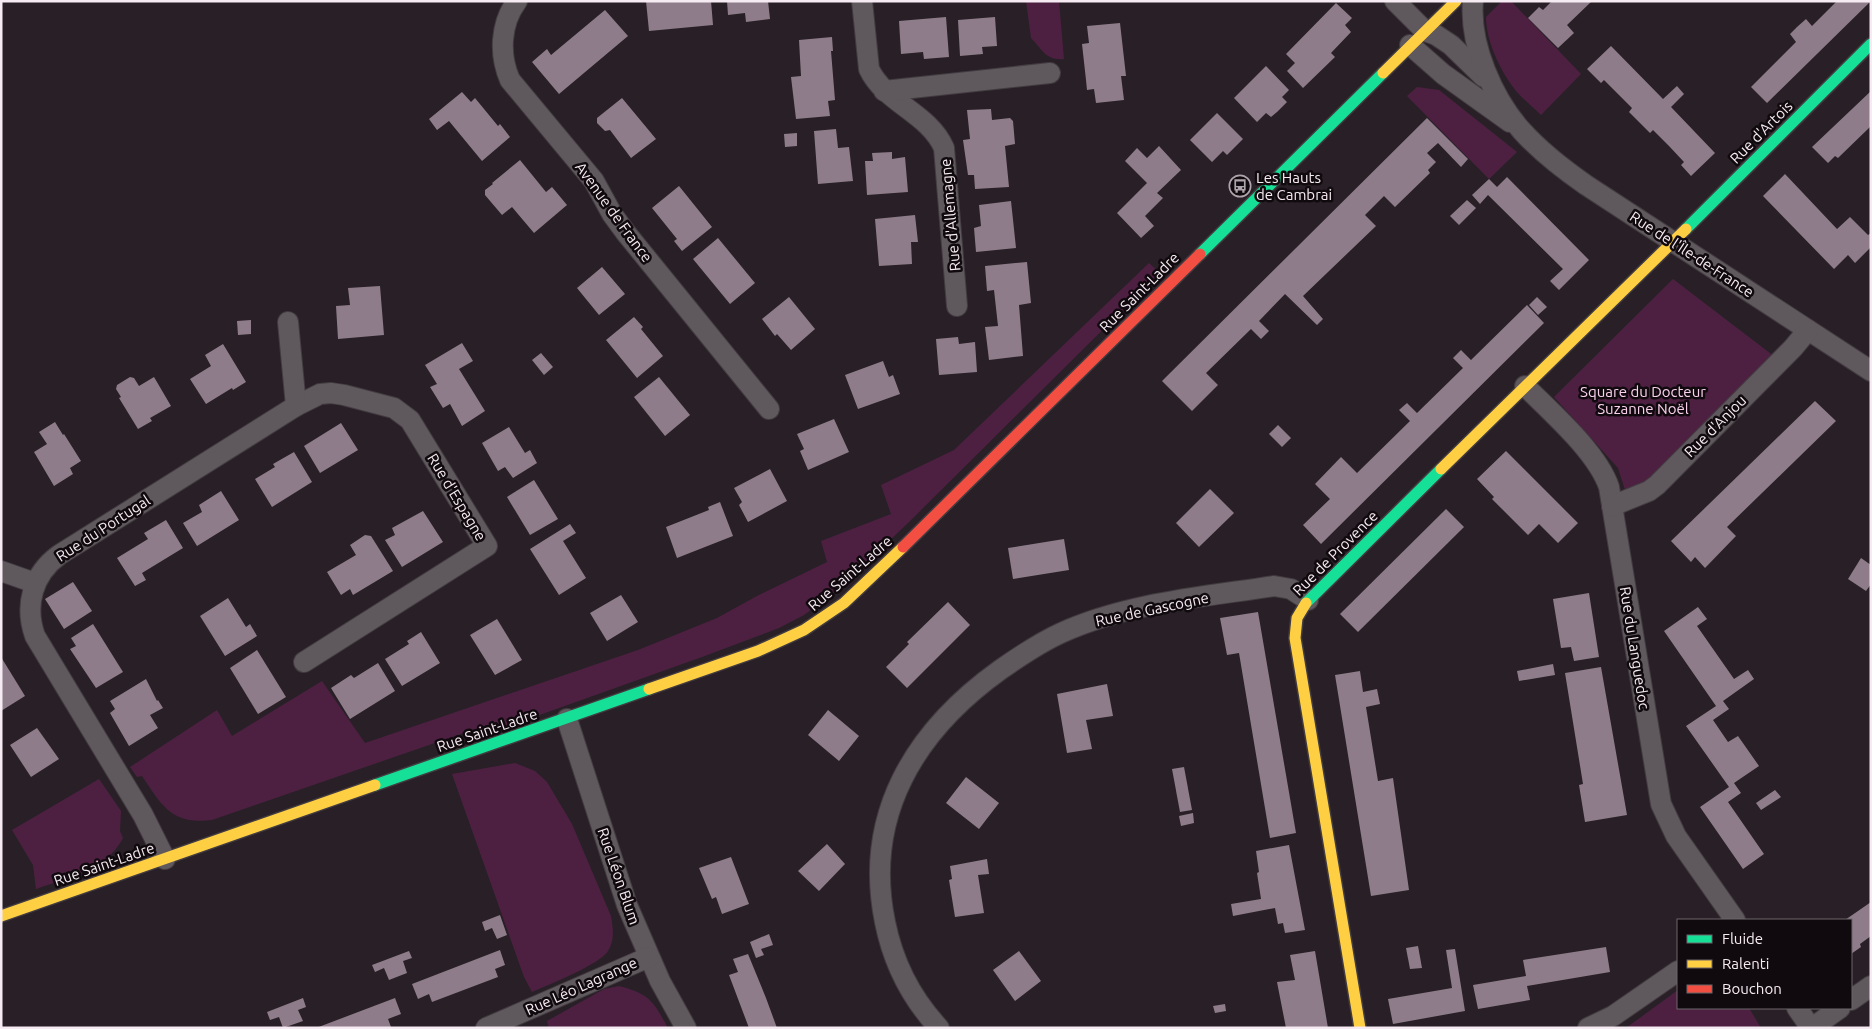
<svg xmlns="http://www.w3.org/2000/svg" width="1872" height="1029" viewBox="0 0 1872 1029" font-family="Ubuntu,sans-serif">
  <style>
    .green { fill: #4d2042 }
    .building { fill: #8f7c8a }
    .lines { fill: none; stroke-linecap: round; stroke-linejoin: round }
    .street-casing { stroke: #423b40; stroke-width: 22 }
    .fast-casing { stroke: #423b40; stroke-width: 14 }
    .slow-casing { stroke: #423b40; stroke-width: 14 }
    .jam-casing { stroke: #423b40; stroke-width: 14 }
    .street { stroke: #5f585d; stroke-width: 20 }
    .fast { stroke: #16e098; stroke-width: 11 }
    .slow { stroke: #ffcf43; stroke-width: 11 }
    .jam { stroke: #f24e42; stroke-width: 11 }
    .labels { text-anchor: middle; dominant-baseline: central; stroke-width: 5; stroke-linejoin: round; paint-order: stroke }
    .street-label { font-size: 15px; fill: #f6ebf2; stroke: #100a0e }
    .poi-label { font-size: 15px; fill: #f6ebf2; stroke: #100a0e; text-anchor: start }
    .park-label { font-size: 15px; fill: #fad2ed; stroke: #100a0e }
  </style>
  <rect width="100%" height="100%" fill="#282026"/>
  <!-- green -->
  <g class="green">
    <path d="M 1026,1 L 1059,1 L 1064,59 C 1046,61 1042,49 1031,38 Z"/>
    <path d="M 1502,1 L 1511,1 L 1581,74 L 1541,115 C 1532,106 1520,97 1513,87 C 1499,68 1486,40 1486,17 Z"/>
    <polygon points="1417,87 1439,90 1517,152 1489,179 1407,96"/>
    <path d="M 1149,263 L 1160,273 L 909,522 L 840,588 L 804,615 L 779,628 L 702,657 L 500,729 L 496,724 L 487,725 L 212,820 C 172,825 162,806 142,776 L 137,777 L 130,767 L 217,710 L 232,736 L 322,681 L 365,743 L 638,650 L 717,618 L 757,596 L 827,562 L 821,541 L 891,514 L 881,485 L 954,450 Z"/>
    <polygon points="1673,279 1775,357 1649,485 1625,490 1618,468 1554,397"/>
    <path d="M 515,763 L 535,771 L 547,782 L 572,824 L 611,916 C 613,928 615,940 608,951 C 599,965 550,984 532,992 L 524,977 L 452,774 Z"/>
    <path d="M 99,779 L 121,811 L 120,831 L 123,838 C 105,871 70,877 36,889 L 33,865 L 12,830 Z"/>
    <path d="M 619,986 C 650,994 653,1001 668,1028 L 549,1028 L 547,1021 L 604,989 Z"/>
    <polygon points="1678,990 1678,1008 1749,1008 1761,1028 1626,1028"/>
  </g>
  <!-- building -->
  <g class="building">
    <polygon points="646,1 711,1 713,25 649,31"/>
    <polygon points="727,1 768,1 770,19 746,22 745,13 728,15"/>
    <polygon points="1552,1 1592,1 1567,25 1574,33 1558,48 1528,18 1539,7 1543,10"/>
    <polygon points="1837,1 1871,1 1767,103 1751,87 1796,42 1790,34 1797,27 1806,19 1812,26"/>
    <polygon points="1336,3 1352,18 1345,25 1351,32 1331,53 1335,57 1303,88 1287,71 1295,63 1286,54"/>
    <polygon points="605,10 628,36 559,94 532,62 547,49 551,55"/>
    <polygon points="946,17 949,57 924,59 923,52 901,54 899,21"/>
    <polygon points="995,17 997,46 982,47 983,54 960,56 958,20"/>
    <polygon points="1120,23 1126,76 1121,76 1124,100 1096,103 1094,89 1087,90 1086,80 1082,44 1089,43 1087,26"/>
    <polygon points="832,37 833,51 831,51 835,100 828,101 830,116 796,119 791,77 801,76 799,40"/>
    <polygon points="1611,46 1663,99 1677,86 1684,94 1671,107 1715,153 1691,176 1681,165 1684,162 1669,146 1653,130 1650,133 1629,112 1632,108 1604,80 1601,83 1587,69"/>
    <polygon points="1266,66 1289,90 1282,97 1287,102 1277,112 1271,117 1266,113 1257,122 1234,98"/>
    <polygon points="1871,91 1871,126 1838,158 1835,156 1828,163 1812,147"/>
    <polygon points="462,92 471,102 475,98 498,126 500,124 510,137 482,161 449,121 437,130 429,119"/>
    <polygon points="622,98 656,139 631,158 610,130 605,131 597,123 597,118"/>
    <polygon points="991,109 992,120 1010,118 1013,121 1015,144 1005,146 1009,187 975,189 974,175 968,175 963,140 970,139 967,110"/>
    <polygon points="1217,113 1243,139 1227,155 1223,151 1212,162 1190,140"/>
    <polygon points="1427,118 1468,159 1461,167 1438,143 1427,153 1436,162 1428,170 1430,173 1395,207 1384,196 1365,215 1376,226 1303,296 1323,319 1317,325 1285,294 1259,321 1269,331 1261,339 1251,329 1206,373 1218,385 1192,411 1162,381"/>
    <polygon points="836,129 838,148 849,147 853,181 818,184 814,131"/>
    <polygon points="797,133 797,146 785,147 784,134"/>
    <polygon points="1159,146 1181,170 1157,193 1163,198 1145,216 1154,226 1141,238 1117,213 1147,183 1125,161 1137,148 1147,158"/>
    <polygon points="892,152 892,159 905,157 908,192 867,195 865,161 873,161 872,153"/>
    <polygon points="520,160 546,192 552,187 567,205 534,233 512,207 502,215 485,195 485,190 493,184 492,183"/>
    <polygon points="1785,174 1837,229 1850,217 1868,235 1871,233 1871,247 1855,263 1848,255 1834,269 1763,196"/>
    <polygon points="1507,177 1589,260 1559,290 1550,281 1563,269 1488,195 1480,204 1472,195 1489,179 1497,187"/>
    <polygon points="679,186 712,227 682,251 674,241 677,239 652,208"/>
    <polygon points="1467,200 1476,208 1459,225 1450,216"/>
    <polygon points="1011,201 1016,248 976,252 974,228 981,226 979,205"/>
    <polygon points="915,215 918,242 911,242 912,264 879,266 875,219"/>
    <polygon points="718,238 755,283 730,304 693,259"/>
    <polygon points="1027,262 1031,303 1019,305 1023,356 989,360 985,327 998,326 994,290 987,291 985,266"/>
    <polygon points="602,267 625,294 599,315 577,288"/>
    <polygon points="380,286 384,335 338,339 336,306 350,305 348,288"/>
    <polygon points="789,297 815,329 791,350 777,334 775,336 762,319"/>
    <polygon points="1537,297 1547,307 1538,315 1529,305"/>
    <polygon points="1527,305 1544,323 1321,544 1303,525 1330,499 1315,484 1341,457 1357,473 1410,421 1399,410 1407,403 1417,413 1463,368 1453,358 1461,350 1471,360"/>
    <polygon points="634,317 643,327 641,329 663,356 637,378 606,340"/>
    <polygon points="251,320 251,334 238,335 237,321"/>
    <polygon points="958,337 959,344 975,342 977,372 939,375 936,339"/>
    <polygon points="462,343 473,361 459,369 485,411 462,426 450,404 443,408 430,387 437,384 425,365"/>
    <polygon points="223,344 246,382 233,390 232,388 206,404 190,379 211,366 205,355"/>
    <polygon points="541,353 553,367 544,375 532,360"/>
    <polygon points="883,361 889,377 893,375 900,394 858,409 845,375"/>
    <polygon points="130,377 134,378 139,386 154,377 171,406 150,418 152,421 138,429 119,398 121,397 116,389 117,385"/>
    <polygon points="659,377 690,415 665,436 634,397"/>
    <polygon points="1815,401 1836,421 1727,527 1736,536 1705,568 1695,557 1691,562 1671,541"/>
    <polygon points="834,419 849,452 808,470 800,451 804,449 797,434"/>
    <polygon points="55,422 63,435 64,434 81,461 70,468 73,474 54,486 34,452 47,444 39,432"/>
    <polygon points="341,423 358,450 320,473 304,446"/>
    <polygon points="1278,425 1291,438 1282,447 1269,434"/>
    <polygon points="509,427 525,453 530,450 537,463 513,478 505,467 498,471 482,443"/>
    <polygon points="1506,451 1578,523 1558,543 1539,524 1528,535 1492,499 1494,497 1477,479"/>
    <polygon points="294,452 312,482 272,507 255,479 275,467 273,464"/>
    <polygon points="770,469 787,501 748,522 739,505 742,502 734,488"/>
    <polygon points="534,480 558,519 530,535 507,497"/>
    <polygon points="1210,489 1234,513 1199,547 1176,523"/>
    <polygon points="221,491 239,520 197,546 183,523 202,512 199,505"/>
    <polygon points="720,502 733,536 677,558 666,527 709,510 708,507"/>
    <polygon points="1446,509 1464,527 1358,632 1340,614"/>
    <polygon points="423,511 443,542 402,567 385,540 395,535 392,528"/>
    <polygon points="166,520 183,548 142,573 146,580 135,586 117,558 148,539 144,533"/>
    <polygon points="570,524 576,533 563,541 586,578 559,595 530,549"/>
    <polygon points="365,535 371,536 393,571 353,595 350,589 341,595 327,572 356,555 350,545"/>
    <polygon points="1064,539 1069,570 1013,579 1008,548"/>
    <polygon points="1861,558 1871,565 1871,584 1866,591 1848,579"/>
    <polygon points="73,582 92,611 64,629 45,599"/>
    <polygon points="1589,593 1599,657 1574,661 1571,647 1561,648 1553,599"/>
    <polygon points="621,595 638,622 607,641 590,613"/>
    <polygon points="228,598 246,627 250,624 257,636 225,656 200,616"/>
    <polygon points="948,602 970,625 907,688 886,667 909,644 907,642"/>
    <polygon points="1698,607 1707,619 1697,626 1734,679 1748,670 1754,679 1723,701 1729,709 1713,720 1728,742 1738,736 1759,766 1734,783 1741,793 1728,802 1764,854 1743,869 1700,807 1729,787 1686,726 1716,706 1664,631"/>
    <polygon points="1258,612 1296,833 1270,838 1239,653 1227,655 1220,618"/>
    <polygon points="497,619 522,660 495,675 470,635"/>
    <polygon points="93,624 123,672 96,688 70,649 76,646 71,638"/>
    <polygon points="421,632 440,663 402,686 385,659 409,644 407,641"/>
    <polygon points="257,650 286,697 258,714 230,668"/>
    <polygon points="1,657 25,696 1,711"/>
    <polygon points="378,663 395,691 350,719 331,688 351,675 354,678"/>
    <polygon points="1553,664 1555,675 1519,681 1517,671"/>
    <polygon points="1601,667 1627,815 1585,822 1579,785 1583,784 1565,673"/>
    <polygon points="1360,671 1363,692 1377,689 1380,704 1366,707 1378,781 1393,778 1409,890 1371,896 1335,675"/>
    <polygon points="146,679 157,701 158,700 163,708 150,715 158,728 129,746 110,713 115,709 110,701"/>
    <polygon points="1107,684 1113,716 1086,720 1092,749 1067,753 1057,694"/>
    <polygon points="828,710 859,736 839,761 808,735"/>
    <polygon points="37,728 59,759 31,777 10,745"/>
    <polygon points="1184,767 1192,810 1180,812 1172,769"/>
    <polygon points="966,777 999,803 979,829 946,803"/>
    <polygon points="1775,790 1781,797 1761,810 1756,803"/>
    <polygon points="1193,813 1194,823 1181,826 1179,816"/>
    <polygon points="827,844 845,864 819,891 798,871"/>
    <polygon points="1289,845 1305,930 1285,933 1283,923 1278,924 1275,908 1233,916 1231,904 1261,899 1257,873 1259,872 1256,851"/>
    <polygon points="731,857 749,904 722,914 716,897 712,899 699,868"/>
    <polygon points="987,859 989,874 978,875 984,913 955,917 949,880 952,879 950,866"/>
    <polygon points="1871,902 1871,936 1860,944 1861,947 1851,954 1851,920 1845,920"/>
    <polygon points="500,915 507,935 497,939 492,928 485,931 482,922"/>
    <polygon points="769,934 773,945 761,949 764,955 756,958 750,942"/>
    <polygon points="1418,946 1422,968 1410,969 1406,948"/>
    <polygon points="1606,947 1610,972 1527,986 1530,1000 1478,1009 1473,985 1526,976 1523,960"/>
    <polygon points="1455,949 1465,1011 1393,1024 1388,999 1452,988 1446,950"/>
    <polygon points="500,950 505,965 495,969 498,977 432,1002 429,994 418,999 412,984"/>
    <polygon points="409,951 412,958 403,961 407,973 389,980 384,968 375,972 372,965"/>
    <polygon points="1019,951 1041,981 1015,1001 993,970"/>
    <polygon points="1315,951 1328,1028 1286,1028 1277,982 1295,980 1290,955"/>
    <polygon points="748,954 766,998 777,1028 749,1028 729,975 738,972 733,959"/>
    <polygon points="303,998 306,1007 298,1010 303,1021 283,1028 279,1017 270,1020 267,1012"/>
    <polygon points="395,998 401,1014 388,1019 391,1027 389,1028 316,1028"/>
    <polygon points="1225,1004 1226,1011 1215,1013 1213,1006"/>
  </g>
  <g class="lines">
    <!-- street casing -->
    <g class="street-casing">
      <g id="street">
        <path d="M 517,1 C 500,24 499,55 510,80 L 594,181 L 612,214 L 626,233 L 769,409"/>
        <path d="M 862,1 L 869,69 C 885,103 929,113 944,148 L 957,306"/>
        <polyline points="1395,1 1425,31 1436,35 1451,45 1484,77"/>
        <path d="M 1473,1 C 1469,44 1493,99 1522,131 C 1541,152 1563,169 1586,185 L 1871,371"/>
        <polyline points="1410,45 1443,74 1510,122"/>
        <polyline points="884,91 1050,73"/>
        <path d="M 1525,386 C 1552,413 1597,452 1609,487 L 1661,804 L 1676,836 L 1735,920"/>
        <polyline points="296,406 320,394 331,393 344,395 394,408 410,420 487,546 304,662"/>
        <polyline points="1612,506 1649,491 1657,485 1793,348 1808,330"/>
        <polyline points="1,571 35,583"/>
        <polyline points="567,719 627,905 660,981 686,1028"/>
        <path d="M 165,859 L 143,815 L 35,636 C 24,605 33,574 59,555 L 296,406 L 288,322"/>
        <polyline points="1851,1000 1871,986"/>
        <polyline points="1797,1008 1811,1028"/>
        <polyline points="486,1028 649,957"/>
        <path d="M 939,1028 C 911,998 893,962 885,922 C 863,815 915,731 1000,670 C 1020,656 1039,643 1061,633 C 1127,603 1203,597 1274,586 L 1291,589 L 1308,600"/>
        <polyline points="1588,1028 1613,1016 1678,971"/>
        <polyline points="1812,1028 1840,1008"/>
      </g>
    </g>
    <!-- fast casing -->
    <g class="fast-casing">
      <g id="fast">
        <polyline points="1686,229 1871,44"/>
        <polyline points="1200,254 1383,73"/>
        <polyline points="1306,603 1441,469"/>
        <polyline points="375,785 649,689"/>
      </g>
    </g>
    <!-- slow casing -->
    <g class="slow-casing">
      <g id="slow">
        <polyline points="1383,73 1456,1"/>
        <polyline points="1441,469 1686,229"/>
        <polyline points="1306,603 1297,618 1295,638 1360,1028"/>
        <polyline points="649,689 758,651 804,630 844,603 903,547"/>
        <polyline points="1,916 375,785"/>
      </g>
    </g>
    <!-- jam casing -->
    <g class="jam-casing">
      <polyline id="jam" points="903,547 1200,254"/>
    </g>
    <!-- street -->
    <use href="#street" class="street"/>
    <!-- fast -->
    <use href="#fast" class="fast"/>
    <!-- slow -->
    <use href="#slow" class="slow"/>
    <!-- jam -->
    <use href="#jam" class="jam"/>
  </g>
  <!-- icons -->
  <defs>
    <g id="bus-ring" transform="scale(1.125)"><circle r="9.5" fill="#100a0e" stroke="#aea4ab" stroke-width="1.5"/><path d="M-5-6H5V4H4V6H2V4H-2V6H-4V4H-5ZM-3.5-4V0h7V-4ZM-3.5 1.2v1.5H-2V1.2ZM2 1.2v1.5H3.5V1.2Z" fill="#aea4ab"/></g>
  </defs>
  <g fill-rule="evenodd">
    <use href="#bus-ring" x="1240" y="186"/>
  </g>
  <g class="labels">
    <!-- street labels -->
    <g class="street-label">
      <text transform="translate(1761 132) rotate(-45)">Rue d'Artois</text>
      <text transform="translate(614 212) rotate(54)">Avenue de France</text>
      <text transform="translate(950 215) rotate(-95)">Rue d'Allemagne</text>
      <text transform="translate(1692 254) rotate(33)">Rue de l'Île-de-France</text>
      <text transform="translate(1139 292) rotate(-45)">Rue Saint-Ladre</text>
      <text transform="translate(1715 426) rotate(-45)">Rue d'Anjou</text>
      <text transform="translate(457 497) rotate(59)">Rue d'Espagne</text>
      <text transform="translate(103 528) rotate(-33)">Rue du Portugal</text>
      <text transform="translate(1335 553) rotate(-45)">Rue de Provence</text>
      <text transform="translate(850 573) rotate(-41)">Rue Saint-Ladre</text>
      <text transform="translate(1152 609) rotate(-12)">Rue de Gascogne</text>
      <text transform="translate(1635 648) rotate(81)">Rue du Languedoc</text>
      <text transform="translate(487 730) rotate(-19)">Rue Saint-Ladre</text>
      <text transform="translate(104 864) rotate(-19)">Rue Saint-Ladre</text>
      <text transform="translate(619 876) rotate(71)">Rue Léon Blum</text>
      <text transform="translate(581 986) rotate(-24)">Rue Léo Lagrange</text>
    </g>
    <!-- poi labels -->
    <g class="poi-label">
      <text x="1256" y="177">Les Hauts<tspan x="1256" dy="17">de Cambrai</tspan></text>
    </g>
    <!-- park labels -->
    <g class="park-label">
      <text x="1643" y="391">Square du Docteur<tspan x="1643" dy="17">Suzanne Noël</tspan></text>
    </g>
  </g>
  <!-- border -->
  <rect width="1872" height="1029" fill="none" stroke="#f6ebf2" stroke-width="5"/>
  <!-- legend -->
  <rect x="1677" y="919" width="175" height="90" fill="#100a0e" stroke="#6c6469"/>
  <rect x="1687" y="935" width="25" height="8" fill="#16e098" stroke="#6c6469"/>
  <text x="1722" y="944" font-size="15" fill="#f6ebf2">Fluide</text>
  <rect x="1687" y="960" width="25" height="8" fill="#ffcf43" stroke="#6c6469"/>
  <text x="1722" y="969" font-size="15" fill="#f6ebf2">Ralenti</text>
  <rect x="1687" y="985" width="25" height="8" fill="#f24e42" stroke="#6c6469"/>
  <text x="1722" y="994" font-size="15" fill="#f6ebf2">Bouchon</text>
</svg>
